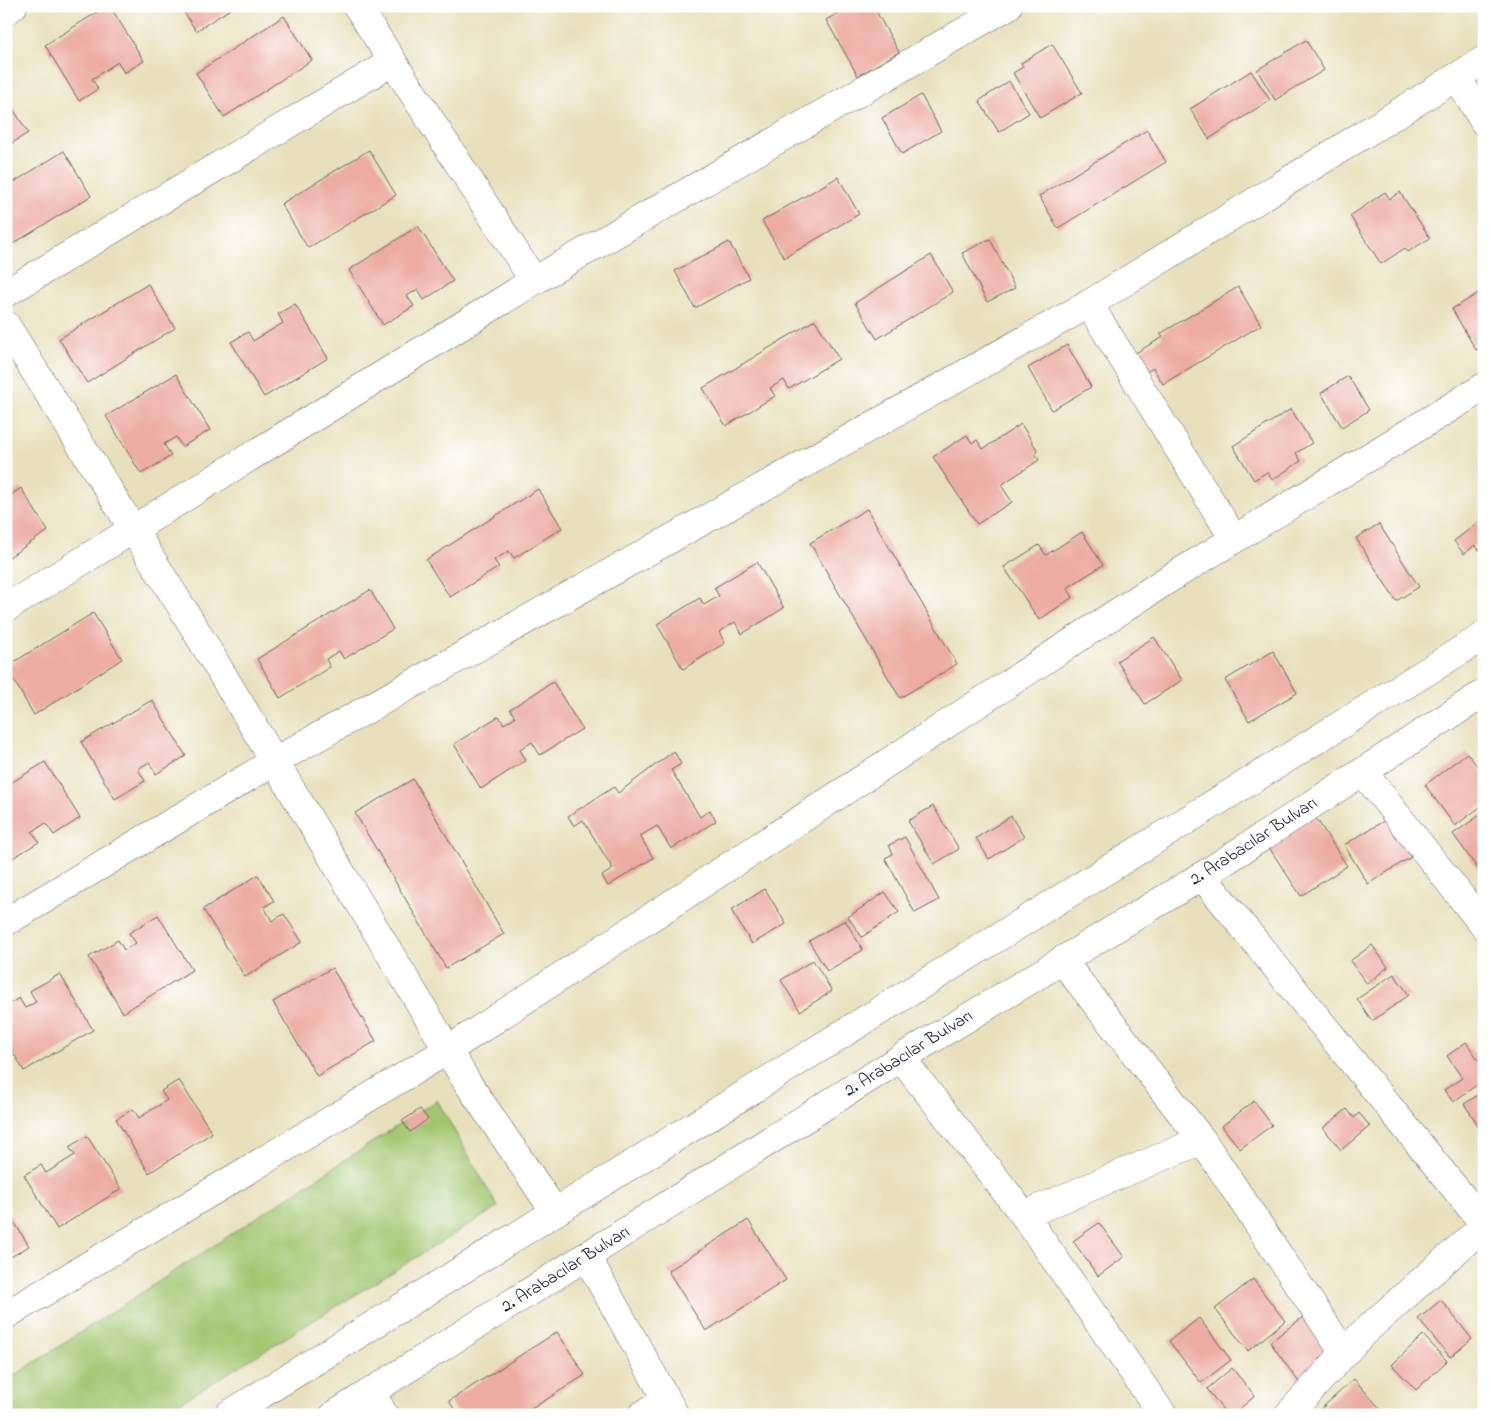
<svg xmlns="http://www.w3.org/2000/svg" width="1490" height="1421" viewBox="0 0 1490 1421" font-family="'Indie Flower',sans-serif">
  <style>
    .green { fill: #a1c670; stroke: #627456 }
    .building { fill: #ecaca2 }
    .lines { fill: none; stroke-linecap: round; stroke-linejoin: round }
    .minor-casing { stroke: #676468; stroke-width: 29 }
    .major-casing { stroke: #676468; stroke-width: 29 }
    .minor { stroke: #fff; stroke-width: 28 }
    .major { stroke: #fff; stroke-width: 28 }
    .labels { text-anchor: middle; dominant-baseline: central; stroke-width: 4.5; stroke-linejoin: round; paint-order: stroke }
    .street-label { font-size: 18px; fill: #22223b; stroke: #fff }
  </style>
  <rect width="100%" height="100%" fill="#fff"/>
  <filter id="ink" filterUnits="userSpaceOnUse"><feTurbulence type="fractalNoise" baseFrequency=".02" numOctaves="2"/><feDisplacementMap in="SourceGraphic" scale="10" xChannelSelector="R" yChannelSelector="G"/><feConvolveMatrix kernelMatrix="1 2 1 2 8 2 1 2 1" color-interpolation-filters="sRGB"/></filter>
  <filter id="wash" filterUnits="userSpaceOnUse"><feTurbulence type="fractalNoise" baseFrequency=".0096" numOctaves="4" result="noise"/><feDisplacementMap in="SourceGraphic" scale="20" xChannelSelector="R" yChannelSelector="G"/><feGaussianBlur stdDeviation="1.12" result="paint"/><feColorMatrix in="noise" values="0 0 0 0 0 0 0 0 0 0 0 0 0 0 0 0 0 1.4 0 .05"/><feComposite in="paint" operator="in"/></filter>
  <g filter="url(#wash)">
    <rect width="100%" height="100%" fill="#e8e0bc"/>
    <!-- green -->
    <polygon class="green" points="437,1100 498,1207 160,1415 6,1415 6,1381"/>
    <g id="blocks">
      <!-- building -->
      <g class="building">
        <polygon points="107,6 110,6 144,61 124,73 118,62 92,79 98,89 79,101 45,45"/>
        <polygon points="180,6 235,6 196,31"/>
        <polygon points="850,6 873,6 899,52 858,76 826,20"/>
        <polygon points="284,16 312,60 224,117 196,73"/>
        <polygon points="1306,40 1324,70 1275,100 1257,70"/>
        <polygon points="1052,44 1082,93 1040,118 1013,73 1023,67 1021,63"/>
        <polygon points="1251,71 1270,100 1209,139 1190,109"/>
        <polygon points="1009,81 1029,113 999,132 979,101"/>
        <polygon points="921,95 941,131 902,154 882,118"/>
        <polygon points="6,97 28,133 6,147"/>
        <polygon points="1147,130 1166,162 1058,228 1039,196"/>
        <polygon points="369,150 396,195 308,248 281,204"/>
        <polygon points="64,151 91,196 6,248 6,187"/>
        <polygon points="838,177 859,214 784,258 762,221"/>
        <polygon points="1385,192 1390,199 1400,192 1430,238 1408,252 1405,248 1381,264 1350,216"/>
        <polygon points="418,226 453,281 424,300 418,289 407,296 414,306 383,325 349,270"/>
        <polygon points="990,239 1015,288 987,302 962,253"/>
        <polygon points="729,242 749,278 695,308 675,271"/>
        <polygon points="931,255 953,292 877,339 855,303"/>
        <polygon points="148,284 175,328 87,383 59,339"/>
        <polygon points="1238,287 1261,325 1163,384 1153,368 1145,373 1134,354 1163,337 1160,334"/>
        <polygon points="1484,290 1484,346 1476,350 1452,309"/>
        <polygon points="295,304 328,358 264,397 231,342 248,332 253,341 283,323 278,314"/>
        <polygon points="815,320 839,359 789,389 784,380 770,388 775,396 726,426 703,388"/>
        <polygon points="1067,345 1091,387 1052,410 1028,368"/>
        <polygon points="176,374 210,430 182,447 176,437 164,444 171,456 141,474 106,416"/>
        <polygon points="1348,376 1369,410 1342,427 1321,393"/>
        <polygon points="1291,409 1312,443 1296,453 1301,461 1272,480 1267,472 1254,480 1233,446"/>
        <polygon points="1021,424 1038,451 1035,453 1039,460 1001,485 1012,502 977,524 933,457 967,435 972,443 977,440 983,449"/>
        <polygon points="21,488 48,531 6,559 6,498"/>
        <polygon points="538,489 562,528 514,558 509,551 494,560 499,567 450,597 426,560"/>
        <polygon points="867,509 957,664 900,698 810,543"/>
        <polygon points="1484,518 1484,547 1479,550 1475,545 1464,554 1454,541"/>
        <polygon points="1379,524 1419,587 1396,601 1356,538"/>
        <polygon points="1082,532 1103,565 1067,588 1073,597 1039,620 1004,567 1039,545 1046,555"/>
        <polygon points="757,562 784,608 742,634 735,622 719,632 725,643 683,669 657,624 700,598 704,605 719,596 714,588"/>
        <polygon points="370,590 393,629 344,659 339,651 326,659 330,667 280,698 257,659"/>
        <polygon points="93,613 122,659 34,715 6,667"/>
        <polygon points="1154,637 1182,680 1145,704 1117,661"/>
        <polygon points="1273,651 1297,693 1249,721 1225,680"/>
        <polygon points="553,682 582,729 540,755 532,742 520,750 526,760 481,789 454,744 499,716 504,724 515,717 510,709"/>
        <polygon points="152,700 186,756 156,774 149,762 138,769 145,781 115,799 81,742"/>
        <polygon points="674,751 681,764 671,770 700,817 710,810 716,821 671,849 657,826 640,836 653,858 608,886 602,876 613,869 583,820 574,826 568,816 614,787 618,793"/>
        <polygon points="1467,753 1484,775 1484,804 1455,826 1425,785"/>
        <polygon points="45,762 80,818 54,835 46,823 32,832 39,842 11,859 6,851 6,786"/>
        <polygon points="413,779 504,934 446,968 355,813"/>
        <polygon points="933,806 959,849 934,864 908,821"/>
        <polygon points="1312,812 1347,866 1301,896 1266,843"/>
        <polygon points="1484,812 1484,865 1478,869 1453,834"/>
        <polygon points="1011,816 1024,837 989,859 976,838"/>
        <polygon points="1387,819 1411,857 1368,884 1344,845"/>
        <polygon points="905,837 939,900 915,913 885,858 893,854 889,845"/>
        <polygon points="258,875 274,901 264,907 272,921 284,914 302,942 245,977 203,909"/>
        <polygon points="765,889 786,924 752,944 731,910"/>
        <polygon points="885,892 899,912 862,937 848,917"/>
        <polygon points="158,915 192,970 123,1013 89,957 118,940 124,950 136,943 129,933"/>
        <polygon points="845,920 863,950 827,971 809,941"/>
        <polygon points="1372,945 1388,967 1367,984 1350,961"/>
        <polygon points="813,960 832,991 800,1011 781,980"/>
        <polygon points="332,968 376,1041 317,1076 273,1002"/>
        <polygon points="60,974 93,1030 24,1071 6,1040 6,1006 19,998 25,1008 36,1002 30,991"/>
        <polygon points="1394,974 1409,995 1372,1021 1357,999"/>
        <polygon points="1466,1042 1484,1068 1484,1080 1453,1102 1444,1090 1462,1078 1447,1056"/>
        <polygon points="179,1080 212,1133 149,1173 116,1119 133,1109 139,1118 167,1100 161,1091"/>
        <polygon points="1484,1091 1484,1129 1482,1131 1464,1104"/>
        <polygon points="1254,1101 1272,1125 1240,1149 1222,1126"/>
        <polygon points="420,1109 428,1119 410,1132 402,1121"/>
        <polygon points="1347,1109 1354,1118 1359,1113 1370,1126 1341,1150 1323,1128"/>
        <polygon points="87,1136 121,1189 57,1229 24,1175 41,1165 46,1173 75,1155 69,1147"/>
        <polygon points="6,1209 29,1246 6,1260"/>
        <polygon points="748,1220 786,1280 706,1331 668,1271"/>
        <polygon points="1099,1223 1124,1257 1098,1276 1073,1241"/>
        <polygon points="1253,1279 1285,1321 1248,1351 1215,1309"/>
        <polygon points="1441,1300 1472,1339 1450,1357 1418,1319"/>
        <polygon points="1303,1317 1334,1361 1301,1385 1270,1342"/>
        <polygon points="1199,1318 1231,1360 1201,1383 1169,1341"/>
        <polygon points="557,1332 585,1375 522,1415 458,1415 449,1401"/>
        <polygon points="1423,1335 1447,1361 1416,1390 1392,1365"/>
        <polygon points="1232,1368 1255,1396 1232,1415 1227,1415 1207,1389"/>
        <polygon points="1354,1379 1386,1415 1314,1415"/>
      </g>
    </g>
  </g>
  <g filter="url(#ink)">
    <use href="#blocks" fill-opacity="0" stroke="#676468" stroke-width="1"/>
    <g class="lines">
      <!-- minor casing -->
      <g class="minor-casing">
        <g id="minor">
          <polyline points="6,11 13,6"/>
          <polyline points="1457,77 1484,122"/>
          <polyline points="534,281 1008,6"/>
          <polyline points="6,293 392,62"/>
          <polyline points="1089,304 1234,539"/>
          <polyline points="6,325 192,624 467,1082 555,1212"/>
          <polyline points="6,608 534,281 357,6"/>
          <polyline points="1363,772 1484,926"/>
          <polyline points="1202,876 1484,1224"/>
          <polyline points="6,922 275,761 1089,304 1484,60"/>
          <polyline points="1062,960 1202,1140 1344,1353"/>
          <polyline points="901,1058 1024,1215 1163,1415"/>
          <polyline points="1024,1215 1202,1140"/>
          <polyline points="587,1257 675,1415"/>
          <polyline points="6,1315 448,1050 1164,582 1484,387"/>
          <polyline points="371,1392 384,1415"/>
          <polyline points="642,1415 666,1401"/>
          <polyline points="1288,1415 1363,1333 1484,1226"/>
        </g>
      </g>
      <!-- major casing -->
      <g class="major-casing">
        <g id="major">
          <polyline points="228,1415 1484,636"/>
          <polyline points="334,1415 901,1058 1202,876 1484,693"/>
        </g>
      </g>
      <!-- minor -->
      <use href="#minor" class="minor"/>
      <!-- major -->
      <use href="#major" class="major"/>
    </g>
  </g>
  <g class="labels">
    <!-- street labels -->
    <g class="street-label">
      <text transform="translate(1254 842) rotate(-33)">2. Arabacılar Bulvarı</text>
      <text transform="translate(909 1054) rotate(-32)">2. Arabacılar Bulvarı</text>
      <text transform="translate(566 1270) rotate(-32)">2. Arabacılar Bulvarı</text>
    </g>
  </g>
  <!-- margin -->
  <rect width="1490" height="1421" fill="none" stroke="#fff" stroke-width="25"/>
</svg>
